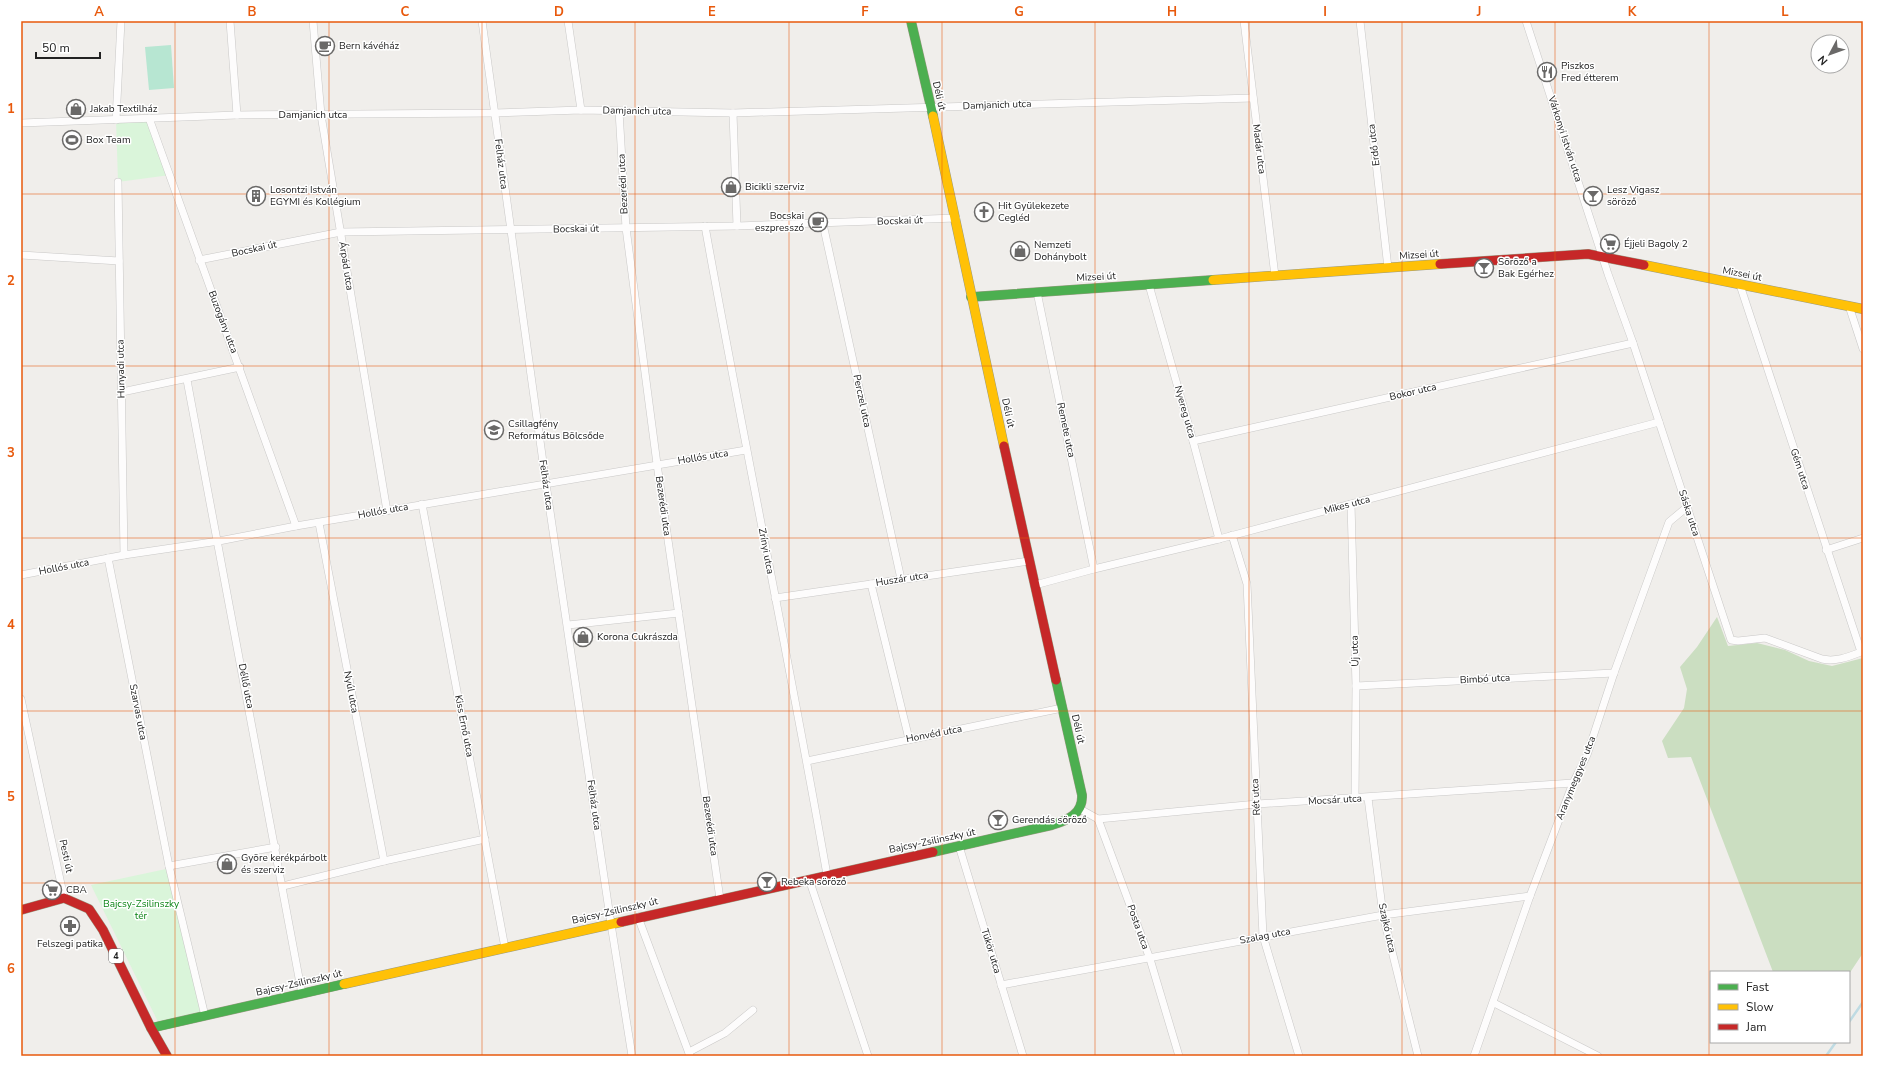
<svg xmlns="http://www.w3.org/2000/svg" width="1884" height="1077" viewBox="0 0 1884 1077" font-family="'Nunito Sans',sans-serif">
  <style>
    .forest { fill: #cbdec1 }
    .park { fill: #daf5da }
    .pitch { fill: #b7e6d2 }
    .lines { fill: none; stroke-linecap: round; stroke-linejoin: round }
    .stream { stroke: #bfdbe3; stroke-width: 2.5 }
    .street-casing { stroke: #c9c8c7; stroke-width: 8 }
    .fast-casing { stroke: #999a82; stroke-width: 10 }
    .slow-casing { stroke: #999a82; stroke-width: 10 }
    .jam-casing { stroke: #999a82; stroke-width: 10 }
    .street { stroke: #fdfcfc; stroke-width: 7 }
    .fast { stroke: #4caf50; stroke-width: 9 }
    .slow { stroke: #ffc107; stroke-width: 9 }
    .jam { stroke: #c62828; stroke-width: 9 }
    .grid { fill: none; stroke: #e8590c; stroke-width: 1; stroke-opacity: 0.55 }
    .labels { text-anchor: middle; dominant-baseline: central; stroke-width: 3; stroke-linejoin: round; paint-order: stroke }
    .shield { fill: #fff; stroke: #646464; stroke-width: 1 }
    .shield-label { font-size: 9px; font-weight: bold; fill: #222 }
    .poi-label { font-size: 10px; fill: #222; stroke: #fff; text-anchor: start }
    .street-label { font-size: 10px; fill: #222; stroke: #fff }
    .park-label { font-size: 10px; fill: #0c8416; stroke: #fff }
    .neatline { fill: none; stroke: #e8590c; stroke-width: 1.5 }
    .grid-label { font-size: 13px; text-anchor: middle; font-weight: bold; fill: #e8590c }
  </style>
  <rect width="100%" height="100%" fill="#f0eeeb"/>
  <!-- forest -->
  <polygon class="forest" points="1717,617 1728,646 1757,643 1785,650 1809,661 1832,666 1863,658 1863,953 1849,974 1849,972 1773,972 1691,757 1668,758 1662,741 1684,708 1687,689 1680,667 1697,647"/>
  <!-- park -->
  <g class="park">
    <polygon points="149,118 170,175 118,182 116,120"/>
    <polygon points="166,869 205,1016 160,1026 91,885"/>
  </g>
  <!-- pitch -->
  <polygon class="pitch" points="171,45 174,88 149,90 145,47"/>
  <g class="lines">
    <!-- stream -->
    <g class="stream">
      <polyline points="1849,1022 1863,1002"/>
      <polyline points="1826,1056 1836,1042"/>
    </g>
    <!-- street casing -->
    <g class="street-casing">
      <g id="street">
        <polyline points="230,21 237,115"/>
        <polyline points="313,21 321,115 387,511"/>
        <polyline points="482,21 546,484 611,924 632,1056"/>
        <polyline points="568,21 581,110"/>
        <polyline points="1244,21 1275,276"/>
        <polyline points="1360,21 1388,268"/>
        <path d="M 1526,21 L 1608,274 L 1633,343 L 1731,640 L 1738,641 L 1765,638 L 1822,659 C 1836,662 1848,657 1861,652 L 1740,285"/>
        <polyline points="619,111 626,228 657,464 720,899"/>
        <polyline points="733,113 737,226"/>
        <polyline points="149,118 296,526"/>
        <polyline points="116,120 121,21"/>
        <polyline points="21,123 237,115 495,113 581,110 733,113 1253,98"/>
        <polyline points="118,182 124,555"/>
        <polyline points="823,224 901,579"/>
        <path d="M 705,226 C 744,443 789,658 827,875"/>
        <polyline points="21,255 119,261"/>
        <polyline points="199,260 341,232 737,226 956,218"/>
        <polyline points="1149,285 1193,441 1219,539"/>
        <polyline points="1037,292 1094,569"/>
        <polyline points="1849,306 1863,349"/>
        <polyline points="187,380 302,994"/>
        <polyline points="122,392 240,367"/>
        <polyline points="1193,441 1633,343"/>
        <polyline points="422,504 505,948"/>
        <polyline points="1351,504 1356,686 1355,798"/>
        <polyline points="319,523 384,861"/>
        <polyline points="1232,535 1247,584 1263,936 1299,1056"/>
        <polyline points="1826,550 1863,538"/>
        <polyline points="108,558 169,866 205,1016"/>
        <polyline points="21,575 124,555 219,541 296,526 746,450"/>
        <polyline points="871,584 909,739"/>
        <polyline points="1035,585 1094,569 1219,539 1659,422"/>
        <polyline points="775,598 1029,561"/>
        <polyline points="568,625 679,613"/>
        <polyline points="1356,686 1614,673"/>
        <polyline points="21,699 64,898"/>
        <polyline points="807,761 1062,708"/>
        <polyline points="1368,798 1383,915 1418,1056"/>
        <polyline points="1080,809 1098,819 1150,959 1179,1056"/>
        <polyline points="1098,819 1257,804 1573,783"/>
        <polyline points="959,846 1023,1056"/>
        <polyline points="169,866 276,847"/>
        <polyline points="809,879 868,1056"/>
        <polyline points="283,886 384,861 485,839"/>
        <polyline points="638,917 690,1056"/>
        <polyline points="1001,985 1383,915 1530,896"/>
        <polyline points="1494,1003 1598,1056"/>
        <polyline points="689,1052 725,1033 753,1010"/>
        <polyline points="1474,1056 1530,896 1573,783 1587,755 1614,673 1669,522 1687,507"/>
      </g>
    </g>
    <!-- fast casing -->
    <g class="fast-casing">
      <g id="fast">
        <polyline points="911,21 933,116"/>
        <polyline points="971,297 1213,280"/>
        <path d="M 933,852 L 1052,825 C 1068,820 1083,814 1082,795 L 1056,680"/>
        <polyline points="151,1028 344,984"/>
      </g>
    </g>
    <!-- slow casing -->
    <g class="slow-casing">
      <g id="slow">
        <polyline points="933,116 1004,446"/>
        <polyline points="1644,265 1863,309"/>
        <polyline points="1213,280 1440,264"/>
        <polyline points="344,984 621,922"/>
      </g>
    </g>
    <!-- jam casing -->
    <g class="jam-casing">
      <g id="jam">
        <polyline points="1440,264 1588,254 1644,265"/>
        <polyline points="1004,446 1056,680"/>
        <polyline points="21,910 64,898 89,909 103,930 151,1028 167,1056"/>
        <polyline points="621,922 933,852"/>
      </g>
    </g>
    <!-- street -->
    <use href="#street" class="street"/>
    <!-- fast -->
    <use href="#fast" class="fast"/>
    <!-- slow -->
    <use href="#slow" class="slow"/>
    <!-- jam -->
    <use href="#jam" class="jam"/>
  </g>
  <!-- grid -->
  <path class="grid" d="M 175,21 L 175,1056M 329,21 L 329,1056M 482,21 L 482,1056M 635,21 L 635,1056M 789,21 L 789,1056M 942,21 L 942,1056M 1095,21 L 1095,1056M 1249,21 L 1249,1056M 1402,21 L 1402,1056M 1555,21 L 1555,1056M 1709,21 L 1709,1056M 21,194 L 1863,194M 21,366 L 1863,366M 21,538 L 1863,538M 21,711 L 1863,711M 21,883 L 1863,883"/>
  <!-- icons -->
  <defs>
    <g id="cafe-ring" transform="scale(1)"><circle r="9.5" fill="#fff" stroke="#6a6968" stroke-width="1.5"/><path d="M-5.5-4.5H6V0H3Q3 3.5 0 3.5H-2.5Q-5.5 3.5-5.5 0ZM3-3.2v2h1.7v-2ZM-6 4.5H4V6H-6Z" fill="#6a6968"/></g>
    <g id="restaurant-ring" transform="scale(1)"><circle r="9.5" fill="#fff" stroke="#6a6968" stroke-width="1.5"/><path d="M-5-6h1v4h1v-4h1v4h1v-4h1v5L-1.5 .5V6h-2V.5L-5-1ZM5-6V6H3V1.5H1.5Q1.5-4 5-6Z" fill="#6a6968"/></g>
    <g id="shop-ring" transform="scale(1)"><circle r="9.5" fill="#fff" stroke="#6a6968" stroke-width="1.5"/><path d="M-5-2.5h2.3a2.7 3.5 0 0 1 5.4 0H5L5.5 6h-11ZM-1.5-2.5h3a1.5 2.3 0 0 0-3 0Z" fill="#6a6968"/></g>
    <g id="stadium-ring" transform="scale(1)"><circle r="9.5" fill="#fff" stroke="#6a6968" stroke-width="1.5"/><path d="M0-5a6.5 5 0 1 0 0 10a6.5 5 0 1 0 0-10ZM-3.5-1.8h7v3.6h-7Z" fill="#6a6968"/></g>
    <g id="building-ring" transform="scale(1)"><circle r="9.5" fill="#fff" stroke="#6a6968" stroke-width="1.5"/><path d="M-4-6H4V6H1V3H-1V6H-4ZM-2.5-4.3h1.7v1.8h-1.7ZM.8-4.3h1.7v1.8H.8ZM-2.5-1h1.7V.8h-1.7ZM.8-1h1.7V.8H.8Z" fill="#6a6968"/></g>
    <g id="bar-ring" transform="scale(1)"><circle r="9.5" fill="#fff" stroke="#6a6968" stroke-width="1.5"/><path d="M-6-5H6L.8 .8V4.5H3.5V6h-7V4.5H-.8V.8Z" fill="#6a6968"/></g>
    <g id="church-ring" transform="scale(1)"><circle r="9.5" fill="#fff" stroke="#6a6968" stroke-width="1.5"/><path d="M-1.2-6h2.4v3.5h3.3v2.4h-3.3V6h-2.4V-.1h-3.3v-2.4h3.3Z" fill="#6a6968"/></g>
    <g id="supermarket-ring" transform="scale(1)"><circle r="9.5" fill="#fff" stroke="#6a6968" stroke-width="1.5"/><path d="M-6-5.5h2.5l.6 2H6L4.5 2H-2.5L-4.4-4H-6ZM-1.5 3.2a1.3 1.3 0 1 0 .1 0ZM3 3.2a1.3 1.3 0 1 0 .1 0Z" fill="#6a6968"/></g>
    <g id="school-ring" transform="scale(1)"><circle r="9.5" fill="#fff" stroke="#6a6968" stroke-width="1.5"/><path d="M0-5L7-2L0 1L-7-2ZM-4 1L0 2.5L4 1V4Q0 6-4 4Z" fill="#6a6968"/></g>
    <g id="pharmacy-ring" transform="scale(1)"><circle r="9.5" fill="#fff" stroke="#6a6968" stroke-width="1.5"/><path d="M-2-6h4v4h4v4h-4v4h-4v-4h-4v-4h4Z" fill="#6a6968"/></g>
  </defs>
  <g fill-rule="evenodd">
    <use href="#cafe-ring" x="325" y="46"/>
    <use href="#restaurant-ring" x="1547" y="72"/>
    <use href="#shop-ring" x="76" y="109"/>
    <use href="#stadium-ring" x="72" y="140"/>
    <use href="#shop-ring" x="731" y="187"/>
    <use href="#building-ring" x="256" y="196"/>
    <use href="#bar-ring" x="1593" y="196"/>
    <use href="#church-ring" x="984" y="212"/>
    <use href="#cafe-ring" x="818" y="222"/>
    <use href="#supermarket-ring" x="1610" y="244"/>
    <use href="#shop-ring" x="1020" y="251"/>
    <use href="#bar-ring" x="1484" y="268"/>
    <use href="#school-ring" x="494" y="430"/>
    <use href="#shop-ring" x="583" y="637"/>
    <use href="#bar-ring" x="998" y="820"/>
    <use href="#shop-ring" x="227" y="864"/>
    <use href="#bar-ring" x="767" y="882"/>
    <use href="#supermarket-ring" x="52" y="890"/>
    <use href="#pharmacy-ring" x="70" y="926"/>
  </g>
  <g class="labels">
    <!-- shield labels -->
    <rect class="shield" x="109" y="949" width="14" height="14" rx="3"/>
    <g class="shield-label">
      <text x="116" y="956">4</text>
    </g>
    <!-- poi labels -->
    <g class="poi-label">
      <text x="339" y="46">Bern kávéház</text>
      <text x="1561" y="66">Piszkos<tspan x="1561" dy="12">Fred étterem</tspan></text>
      <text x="90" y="109">Jakab Textilház</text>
      <text x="86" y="140">Box Team</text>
      <text x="745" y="187">Bicikli szerviz</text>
      <text x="270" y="190">Losontzi István<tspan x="270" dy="12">EGYMI és Kollégium</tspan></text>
      <text x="1607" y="190">Lesz Vigasz<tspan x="1607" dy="12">söröző</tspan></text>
      <text x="998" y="206">Hit Gyülekezete<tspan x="998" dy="12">Cegléd</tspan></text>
      <text x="804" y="216" text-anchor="end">Bocskai<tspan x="804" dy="12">eszpresszó</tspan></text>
      <text x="1624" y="244">Éjjeli Bagoly 2</text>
      <text x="1034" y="245">Nemzeti<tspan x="1034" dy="12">Dohánybolt</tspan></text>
      <text x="1498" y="262">Söröző a<tspan x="1498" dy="12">Bak Egérhez</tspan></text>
      <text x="508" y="424">Csillagfény<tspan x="508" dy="12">Református Bölcsőde</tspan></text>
      <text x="597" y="637">Korona Cukrászda</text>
      <text x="1012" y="820">Gerendás söröző</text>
      <text x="241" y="858">Györe kerékpárbolt<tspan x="241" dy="12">és szerviz</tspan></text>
      <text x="781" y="882">Rebeka söröző</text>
      <text x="66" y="890">CBA</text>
      <text x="70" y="944" text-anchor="middle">Felszegi patika</text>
    </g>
    <!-- street labels -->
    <g class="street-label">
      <text transform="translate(939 96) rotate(77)">Déli út</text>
      <text transform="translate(997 105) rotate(-2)">Damjanich utca</text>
      <text transform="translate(637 111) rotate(1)">Damjanich utca</text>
      <text x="313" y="115">Damjanich utca</text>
      <text transform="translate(1565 139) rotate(72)">Várkonyi István utca</text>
      <text transform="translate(1374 145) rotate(-97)">Erdő utca</text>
      <text transform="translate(1259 149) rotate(83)">Madár utca</text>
      <text transform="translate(501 164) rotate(83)">Felház utca</text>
      <text transform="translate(623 184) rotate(-93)">Bezerédi utca</text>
      <text transform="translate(900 221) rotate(-2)">Bocskai út</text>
      <text transform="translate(576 229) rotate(-1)">Bocskai út</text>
      <text transform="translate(254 249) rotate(-12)">Bocskai út</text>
      <text transform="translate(1419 255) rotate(-4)">Mizsei út</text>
      <text transform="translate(346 266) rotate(81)">Árpád utca</text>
      <text transform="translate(1742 274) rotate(11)">Mizsei út</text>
      <text transform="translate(1096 277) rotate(-3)">Mizsei út</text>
      <text transform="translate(223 322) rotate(69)">Buzogány utca</text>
      <text transform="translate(121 369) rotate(-91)">Hunyadi utca</text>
      <text transform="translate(1413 392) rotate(-13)">Bokor utca</text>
      <text transform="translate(862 401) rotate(78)">Perczel utca</text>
      <text transform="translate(1185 412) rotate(74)">Nyereg utca</text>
      <text transform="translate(1008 413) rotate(78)">Déli út</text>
      <text transform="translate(1066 430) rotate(78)">Remete utca</text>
      <text transform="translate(703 457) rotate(-9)">Hollós utca</text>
      <text transform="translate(1800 469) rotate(72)">Gém utca</text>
      <text transform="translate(546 485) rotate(82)">Felház utca</text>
      <text transform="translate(1347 505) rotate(-15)">Mikes utca</text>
      <text transform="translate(663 506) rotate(82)">Bezerédi utca</text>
      <text transform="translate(383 511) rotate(-10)">Hollós utca</text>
      <text transform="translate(1689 513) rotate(72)">Sáska utca</text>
      <text transform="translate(766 551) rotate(79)">Zrínyi utca</text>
      <text transform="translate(64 567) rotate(-11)">Hollós utca</text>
      <text transform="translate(902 579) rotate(-9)">Huszár utca</text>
      <text transform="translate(1355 651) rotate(-92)">Új utca</text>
      <text transform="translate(1485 679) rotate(-3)">Bimbó utca</text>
      <text transform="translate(246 686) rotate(79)">Déllő utca</text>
      <text transform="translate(351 692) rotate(79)">Nyúl utca</text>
      <text transform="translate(138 712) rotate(79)">Szarvas utca</text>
      <text transform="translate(464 726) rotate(79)">Kiss Ernő utca</text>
      <text transform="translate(1078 729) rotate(77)">Déli út</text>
      <text transform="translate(934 734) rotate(-11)">Honvéd utca</text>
      <text transform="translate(1576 778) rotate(-68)">Aranymeggyes utca</text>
      <text transform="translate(1256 797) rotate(-93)">Rét utca</text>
      <text transform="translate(1335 800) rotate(-3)">Mocsár utca</text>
      <text transform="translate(594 805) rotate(82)">Felház utca</text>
      <text transform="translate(710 826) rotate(82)">Bezerédi utca</text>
      <text transform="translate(932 841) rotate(-12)">Bajcsy-Zsilinszky út</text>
      <text transform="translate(66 856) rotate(78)">Pesti út</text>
      <text transform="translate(615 911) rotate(-13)">Bajcsy-Zsilinszky út</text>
      <text transform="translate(1138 927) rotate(70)">Posta utca</text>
      <text transform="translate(1387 928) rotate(78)">Szajkó utca</text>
      <text transform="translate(1265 936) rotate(-11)">Szalag utca</text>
      <text transform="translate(991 951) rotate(73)">Tükör utca</text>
      <text transform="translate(299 983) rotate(-13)">Bajcsy-Zsilinszky út</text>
    </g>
    <!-- park labels -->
    <g class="park-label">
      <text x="141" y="904">Bajcsy-Zsilinszky<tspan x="141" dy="12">tér</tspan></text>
    </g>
  </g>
  <!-- border -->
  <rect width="1884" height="1077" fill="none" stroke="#ffffff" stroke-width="44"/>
  <!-- legend -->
  <rect x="1710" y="971" width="140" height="72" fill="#ffffff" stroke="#a7a7a7"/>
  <rect x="1718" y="984" width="20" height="6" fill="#4caf50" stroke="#a7a7a7"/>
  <text x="1746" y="991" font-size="12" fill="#222222">Fast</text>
  <rect x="1718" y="1004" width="20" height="6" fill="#ffc107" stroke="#a7a7a7"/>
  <text x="1746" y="1011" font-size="12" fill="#222222">Slow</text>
  <rect x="1718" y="1024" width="20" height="6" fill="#c62828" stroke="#a7a7a7"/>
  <text x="1746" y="1031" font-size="12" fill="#222222">Jam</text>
  <!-- north arrow -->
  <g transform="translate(1830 54) rotate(229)"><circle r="19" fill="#ffffff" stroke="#a7a7a7"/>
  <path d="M0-3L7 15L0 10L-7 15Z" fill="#6a6968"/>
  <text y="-6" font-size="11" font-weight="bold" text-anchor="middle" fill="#222222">N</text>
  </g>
  <!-- scale -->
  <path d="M36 52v6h64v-6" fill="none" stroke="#222222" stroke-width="2"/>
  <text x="42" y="52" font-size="12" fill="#222222" stroke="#ffffff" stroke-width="3" paint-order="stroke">50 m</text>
  <rect x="22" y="22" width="1840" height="1033" class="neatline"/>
  <g class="grid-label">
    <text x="99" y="16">A</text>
    <text x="252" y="16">B</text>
    <text x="405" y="16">C</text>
    <text x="559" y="16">D</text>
    <text x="712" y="16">E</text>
    <text x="865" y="16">F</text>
    <text x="1019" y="16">G</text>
    <text x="1172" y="16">H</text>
    <text x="1325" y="16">I</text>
    <text x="1479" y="16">J</text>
    <text x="1632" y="16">K</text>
    <text x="1785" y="16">L</text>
    <text x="11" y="113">1</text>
    <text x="11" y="285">2</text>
    <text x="11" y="457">3</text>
    <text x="11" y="629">4</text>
    <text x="11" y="801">5</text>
    <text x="11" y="973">6</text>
  </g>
</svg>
